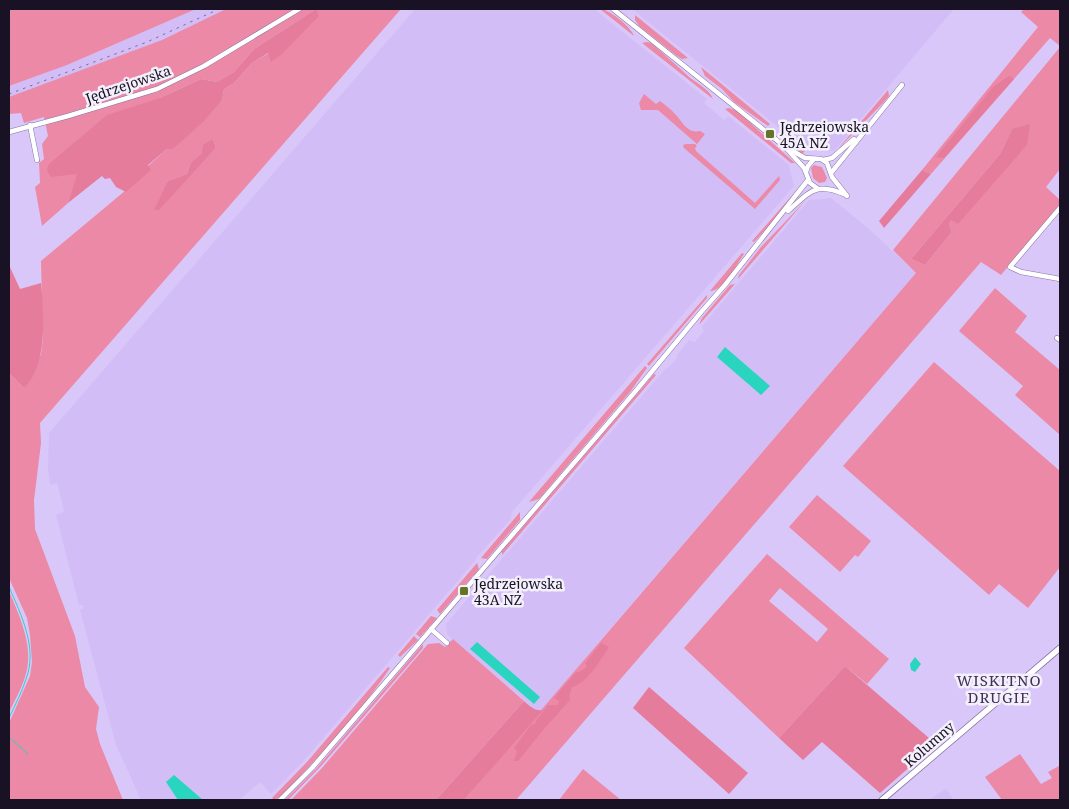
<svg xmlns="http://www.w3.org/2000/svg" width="1069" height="809" viewBox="0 0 1069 809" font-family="'Noto Serif',serif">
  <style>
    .built { fill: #d3bdf7 }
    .green { fill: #eb89a6; fill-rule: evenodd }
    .forest { fill: #e67c9c }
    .water { fill: #2ad5bf }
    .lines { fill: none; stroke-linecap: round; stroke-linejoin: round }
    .stream { stroke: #2ad5bf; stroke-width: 1 }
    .street-casing { stroke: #8675a3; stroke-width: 5.5 }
    .secondary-casing { stroke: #8675a3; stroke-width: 7 }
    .street { stroke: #fff; stroke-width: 4.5 }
    .secondary { stroke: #fff; stroke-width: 5.5 }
    .rail { stroke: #7b6e91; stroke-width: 1; stroke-dasharray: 2.5 5; stroke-linecap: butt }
    .poi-dot { fill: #627524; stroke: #f4f0fb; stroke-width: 2 }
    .labels { text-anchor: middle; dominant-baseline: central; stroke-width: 5; stroke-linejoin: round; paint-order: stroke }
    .street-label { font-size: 14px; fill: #191224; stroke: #f4f0fb }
    .poi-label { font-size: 14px; fill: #191224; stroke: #f4f0fb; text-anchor: start }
    .neighbourhood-label { font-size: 15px; letter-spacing: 1px; fill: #413059; stroke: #f4f0fb }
  </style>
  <rect width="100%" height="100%" fill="#dac7fa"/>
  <!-- built -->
  <g class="built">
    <polygon points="196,9 226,9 162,40 9,97 9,86 67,65"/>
    <polygon points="415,9 594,9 707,99 704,103 724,120 728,116 789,165 794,186 512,512 511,519 476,558 474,562 301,764 271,794 260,782 239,800 141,800 116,745 80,610 83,609 83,605 79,605 56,515 64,512 57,483 50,485 48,468 49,433"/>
    <polygon points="632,9 954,9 834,151 803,147"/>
    <polygon points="831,198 869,229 916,273 604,636 543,710 539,711 533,708 447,634 446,624 666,368 669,367 677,358 677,355 689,340 695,342 704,331 702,326 809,200"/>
    <polygon points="946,789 954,800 931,800 930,799"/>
  </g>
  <!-- green -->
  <g class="green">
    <polygon points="9,9 196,9 67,65 9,86"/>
    <path d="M 226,9 L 401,9 L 40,423 L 41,443 L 34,500 L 35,529 L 75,636 L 85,687 L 99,707 L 96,729 L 100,744 L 123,800 L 9,800 L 9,723 L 30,676 L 32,662 L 30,635 L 27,618 L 9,578 L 9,373 L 24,388 L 41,354 L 43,338 L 41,261 L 150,170 L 148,166 L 167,149 L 173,149 L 222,100 L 224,89 L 234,83 L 252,63 L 269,53 L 316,9 L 254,49 L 234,72 L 217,82 L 201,79 L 160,98 L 66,174 L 78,173 L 68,203 L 42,226 L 35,187 L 40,183 L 39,163 L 44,159 L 42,144 L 48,136 L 44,117 L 24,123 L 21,113 L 9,114 L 9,97 L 162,40 ZM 213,139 L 216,148 L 159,209 L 168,181 L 187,174 L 191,162 L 202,153 Z"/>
    <path d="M 600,9 C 609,9 631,27 634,36 Z"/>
    <polygon points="1024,9 1060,9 1060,46 1050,38 931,174 922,170 1038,27 1021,12"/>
    <polygon points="635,15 688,58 682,59 677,56 639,26 635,20"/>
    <path d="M 647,42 L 651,43 C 663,53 675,64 687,75 C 695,83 709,88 713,99 L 642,43 Z"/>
    <path d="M 1060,47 L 1060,169 L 1046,187 L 1060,200 L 1060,204 L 1001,275 L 981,262 L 516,800 L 464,800 L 916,273 L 893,250 ZM 1012,129 L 1027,145 L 951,220 L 949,225 L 952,232 L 925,265 L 911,259 L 1000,154 Z"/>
    <polygon points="701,67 770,124 768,126 734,102 722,89 705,76"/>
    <polygon points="888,90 889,96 883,103 837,150"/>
    <path d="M 644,94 L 656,104 L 660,101 C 665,105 671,109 675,114 C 683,122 687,134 700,131 L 705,134 L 697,144 L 658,110 L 641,110 L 639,103 Z"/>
    <polygon points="729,108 737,111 795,163 791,163 725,109"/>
    <polygon points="781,133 805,151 802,154 779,136"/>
    <polygon points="686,144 695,144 697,146 695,148 696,151 755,203 779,176 780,180 755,209 684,148 683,145"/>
    <polygon points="814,165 822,167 827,178 825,182 819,183 813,178 811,168"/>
    <polygon points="796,191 798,191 768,227 754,242 752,241"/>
    <polygon points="806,200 738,279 739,275 761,247"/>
    <path d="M 742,253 L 744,254 C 737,264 722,292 710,291 Z"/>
    <polygon points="735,284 699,325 702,318 730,285"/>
    <polygon points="995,288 1027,316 1015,332 1060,370 1060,435 1015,395 1023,386 959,331"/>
    <polygon points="707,295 707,298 649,366 647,364"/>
    <polygon points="934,362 1060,471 1060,567 1028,608 999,584 989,595 843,466"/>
    <polygon points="645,366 647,368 630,392 539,499 529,502"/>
    <polygon points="654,374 656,375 502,555 502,551"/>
    <polygon points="817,495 871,541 858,557 855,555 840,572 789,527"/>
    <polygon points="520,512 520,520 487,559 481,558"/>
    <path d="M 767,554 L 889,659 L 867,684 L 845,666 L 779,738 L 684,648 ZM 780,588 L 828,629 L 817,642 L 769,601 Z"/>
    <polygon points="477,563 479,569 440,614 437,610"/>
    <path d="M 9,591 C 20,617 35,649 25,677 C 21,690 14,701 9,713 Z"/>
    <polygon points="431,616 437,618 420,637 416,634"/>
    <polygon points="414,636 418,640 400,657 398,655"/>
    <polygon points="453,639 524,701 436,800 291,800 322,768 428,644 439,643 445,647"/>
    <polygon points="423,644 423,648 321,766 288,800 285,800 316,769"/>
    <path d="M 388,667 L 390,668 C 365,706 333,741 302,774 C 294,783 284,796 274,800 L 272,798 L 307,762 Z"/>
    <polygon points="1020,754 1041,784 1052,778 1048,772 1059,766 1060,768 1060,800 1002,800 985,777"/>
    <polygon points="583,769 621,800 559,800"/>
  </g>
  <!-- forest -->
  <g class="forest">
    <polygon points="316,9 319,16 282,54 271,62 268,53 252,63 234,83 224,89 222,100 204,121 173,149 167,149 148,165 151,170 126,192 116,187 110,178 105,179 102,176 68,203 77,174 51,177 47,171 49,164 107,115 160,98 201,79 217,82 234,72 254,49"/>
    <polygon points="1009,76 1014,79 944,158 936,157 993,87"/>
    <polygon points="1030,124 1027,145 958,224 951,220 949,225 952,232 925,265 911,259 1000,154 1012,129"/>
    <polygon points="213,139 216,148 159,210 154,210 168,181 187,174 191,162 202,153 203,145"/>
    <polygon points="922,170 931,174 884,228 879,221"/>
    <path d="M 9,265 L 20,289 L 41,283 C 44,314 48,365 24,388 L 9,373 Z"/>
    <path d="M 601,643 L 609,647 C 601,659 587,684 572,687 L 569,696 L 570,700 L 544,729 L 518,761 L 514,761 L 517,751 L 514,748 L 531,725 L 535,724 L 536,721 L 548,705 L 558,705 L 559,701 L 554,698 L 576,672 L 579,672 L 587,667 L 585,663 Z"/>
    <polygon points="845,666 936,744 880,793 822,742 803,760 779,738"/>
    <polygon points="649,687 748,773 729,794 633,708"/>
    <path d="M 524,701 C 529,705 535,712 543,710 L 464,800 L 436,800 Z"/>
  </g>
  <!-- water -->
  <g class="water">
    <polygon points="725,347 770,386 761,395 717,357"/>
    <polygon points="477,642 540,697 534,704 470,649"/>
    <polygon points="915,657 921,664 915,672 911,670 910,664"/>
    <polygon points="174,775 203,800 178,800 166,782"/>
  </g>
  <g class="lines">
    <!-- stream -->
    <g class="stream">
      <path d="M 9,587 C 21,614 38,649 26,679 C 22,692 15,705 9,718"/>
      <polyline points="9,737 28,754"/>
    </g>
    <!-- street casing -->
    <g class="street-casing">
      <g id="street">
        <polyline points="613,9 784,146 805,158 821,159 827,163 832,177 847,196"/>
        <polyline points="30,125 37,160"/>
        <polyline points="9,132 68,116 157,89 204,66 299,9"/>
        <polyline points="786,148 804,168 810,183 817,188"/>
        <polyline points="823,160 832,158 854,139"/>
        <polyline points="806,172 808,166 814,159"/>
        <polyline points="831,173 902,85"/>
        <polyline points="1060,208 1010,267 1021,272 1060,279"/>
        <path d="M 788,211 C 810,192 815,181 846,195"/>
        <polyline points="1057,338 1060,340"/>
        <polyline points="431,629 447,643"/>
        <polyline points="280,800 312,768 634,393 702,311 725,285 808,180"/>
      </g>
    </g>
    <!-- secondary casing -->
    <g class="secondary-casing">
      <polyline id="secondary" points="882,800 1060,648"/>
    </g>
    <!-- street -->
    <use href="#street" class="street"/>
    <!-- secondary -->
    <use href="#secondary" class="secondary"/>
    <!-- rail -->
    <polyline class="rail" points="9,94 147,42 219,9"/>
  </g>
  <!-- markers -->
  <g class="poi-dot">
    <rect x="765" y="129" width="10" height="10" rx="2.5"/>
    <rect x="459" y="586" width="10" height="10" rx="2.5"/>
  </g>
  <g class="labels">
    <!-- street labels -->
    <g class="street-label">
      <text transform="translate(128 84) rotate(-19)">Jędrzejowska</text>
      <text transform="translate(929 744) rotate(-41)">Kolumny</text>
    </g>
    <!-- poi labels -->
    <g class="poi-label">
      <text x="780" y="126">Jędrzejowska<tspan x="780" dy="16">45A NŻ</tspan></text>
      <text x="474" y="583">Jędrzejowska<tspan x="474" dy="16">43A NŻ</tspan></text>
    </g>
    <!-- neighbourhood labels -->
    <g class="neighbourhood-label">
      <text x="999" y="680">WISKITNO<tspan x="999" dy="17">DRUGIE</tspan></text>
    </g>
  </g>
  <!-- border -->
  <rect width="1069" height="809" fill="none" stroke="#191224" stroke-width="20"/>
</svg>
